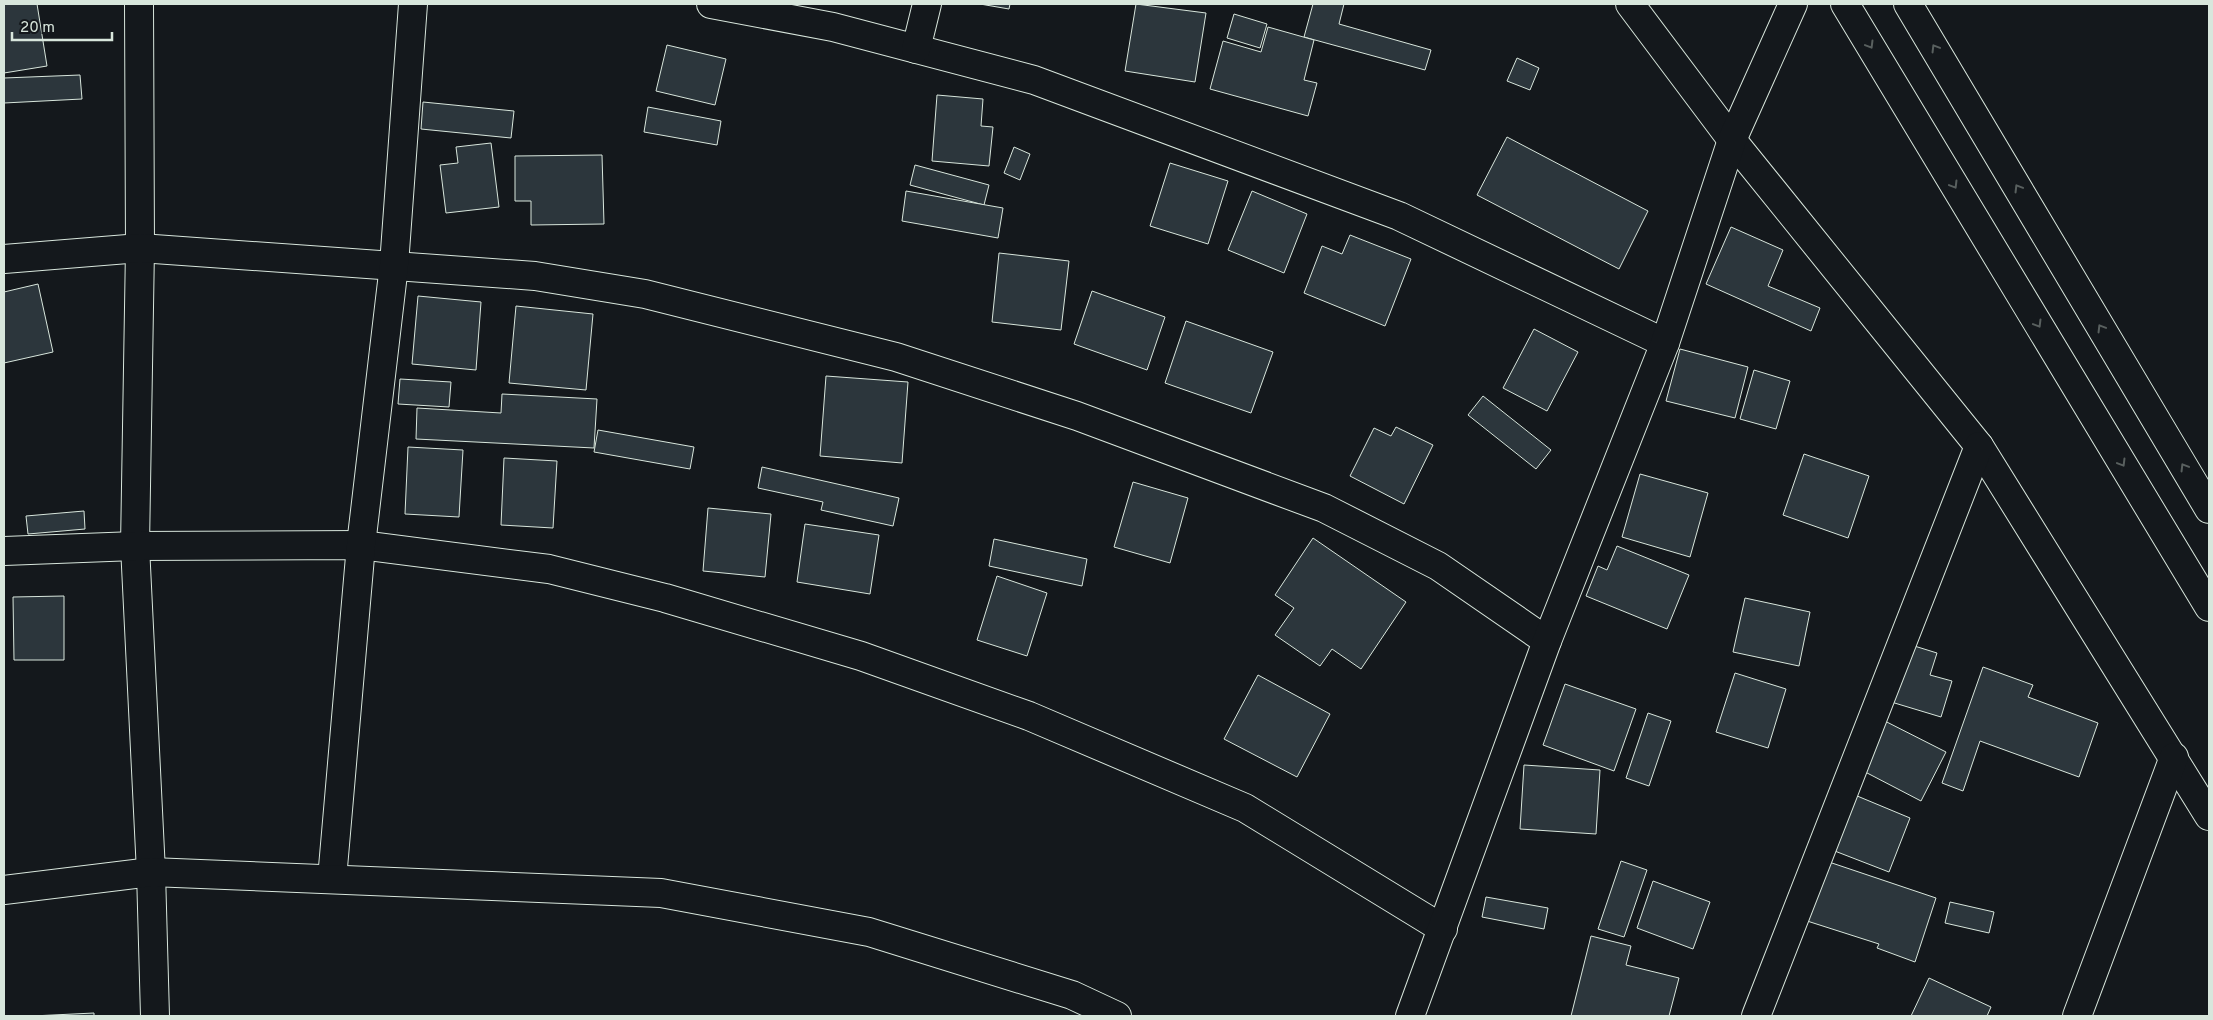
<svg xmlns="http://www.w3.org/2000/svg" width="2213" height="1020" viewBox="0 0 2213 1020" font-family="Overpass,sans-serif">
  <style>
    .building { fill: #2c363c; stroke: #d8e6dc }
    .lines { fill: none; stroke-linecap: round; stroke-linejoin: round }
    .street-casing { stroke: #d8e6dc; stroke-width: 30 }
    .secondary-casing { stroke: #d8e6dc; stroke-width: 30 }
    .street { stroke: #14181c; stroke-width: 28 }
    .secondary { stroke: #14181c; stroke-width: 28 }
    .oneway { stroke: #59605f }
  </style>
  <rect width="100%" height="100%" fill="#14181c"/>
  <!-- building -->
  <g class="building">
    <polygon points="4,4 37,4 47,66 4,73"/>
    <polygon points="980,4 1010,4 1009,9"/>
    <polygon points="1136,4 1206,13 1195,82 1125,71"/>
    <polygon points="1313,4 1344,4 1339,24 1431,50 1425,70 1304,37"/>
    <polygon points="1234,14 1267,24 1260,48 1227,38"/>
    <polygon points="1268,27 1314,40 1304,80 1317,83 1308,116 1210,89 1223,41 1261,52"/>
    <polygon points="667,45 726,59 715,105 656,91"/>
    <polygon points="1517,58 1539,68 1530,90 1507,81"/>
    <polygon points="80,75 82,99 4,103 4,78"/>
    <polygon points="937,95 983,99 981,126 993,127 989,166 932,161"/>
    <polygon points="423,102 514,111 511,138 421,129"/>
    <polygon points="648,107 721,121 717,145 644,132"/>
    <polygon points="1507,137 1648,211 1619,269 1477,195"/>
    <polygon points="491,143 499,207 446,213 440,165 458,163 456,147"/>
    <polygon points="1014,147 1030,154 1020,180 1004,173"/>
    <polygon points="602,155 604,224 531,225 531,201 515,201 515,156"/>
    <polygon points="1170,163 1228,181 1208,244 1150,226"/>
    <polygon points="915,165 989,185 984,205 910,185"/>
    <polygon points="906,191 1003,208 998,238 902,221"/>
    <polygon points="1252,191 1307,214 1284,273 1228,250"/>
    <polygon points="1731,227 1783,250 1768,286 1820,308 1811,331 1706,284"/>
    <polygon points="1350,235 1411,259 1385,326 1304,293 1322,246 1342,254"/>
    <polygon points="999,253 1069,261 1061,330 992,322"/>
    <polygon points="38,284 53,352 4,363 4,292"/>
    <polygon points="1092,291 1165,317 1147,370 1074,344"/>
    <polygon points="418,296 481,302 476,370 412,364"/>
    <polygon points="516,306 593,314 586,390 509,383"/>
    <polygon points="1186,321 1273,352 1251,413 1165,383"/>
    <polygon points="1534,329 1578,352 1547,411 1503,388"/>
    <polygon points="1680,349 1748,367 1735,418 1666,401"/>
    <polygon points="1754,370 1790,381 1776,429 1740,419"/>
    <polygon points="826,376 908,382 902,463 820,456"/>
    <polygon points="400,379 451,382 449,407 398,404"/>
    <polygon points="502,394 597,399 594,448 416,439 417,408 501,413"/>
    <polygon points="1483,396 1551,450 1536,469 1468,415"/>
    <polygon points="1396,427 1433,445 1404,504 1350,476 1374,428 1391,436"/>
    <polygon points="598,430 694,447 690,469 594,452"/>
    <polygon points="408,447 463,450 459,517 405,514"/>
    <polygon points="1804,454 1869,476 1848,538 1783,515"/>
    <polygon points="504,458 557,461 553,528 501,525"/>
    <polygon points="762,467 899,498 893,526 821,510 823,502 758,488"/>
    <polygon points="1640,474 1708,493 1690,557 1622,537"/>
    <polygon points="1133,482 1188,498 1170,563 1114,547"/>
    <polygon points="708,508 771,514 765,577 703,571"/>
    <polygon points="84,511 85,529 28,534 26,516"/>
    <polygon points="805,524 879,535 870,594 797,582"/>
    <polygon points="1313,538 1406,602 1361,669 1332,649 1320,666 1275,635 1294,608 1275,595"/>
    <polygon points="994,539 1087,559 1082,586 989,566"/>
    <polygon points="1617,546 1689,575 1667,629 1586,596 1598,566 1607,570"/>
    <polygon points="997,576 1047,593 1027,656 977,640"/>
    <polygon points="64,596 64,660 14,660 13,597"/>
    <polygon points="1745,598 1810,612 1799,666 1733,652"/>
    <polygon points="1895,640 1937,653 1930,675 1952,681 1941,717 1878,698"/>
    <polygon points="1983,667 2033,685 2028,697 2098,723 2079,777 1980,741 1963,791 1942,783"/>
    <polygon points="1735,673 1786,689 1768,748 1716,732"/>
    <polygon points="1258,675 1330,714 1297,777 1224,739"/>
    <polygon points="1565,684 1636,709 1614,771 1543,745"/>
    <polygon points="1648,713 1671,721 1649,786 1626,778"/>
    <polygon points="1871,714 1946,752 1921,801 1846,762"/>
    <polygon points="1524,765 1600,770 1596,834 1520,829"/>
    <polygon points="1850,793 1910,818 1889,872 1827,848"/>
    <polygon points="1823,860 1936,898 1915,962 1877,948 1879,944 1804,920"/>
    <polygon points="1621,861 1647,870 1624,937 1598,929"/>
    <polygon points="1653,881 1710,902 1693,949 1637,928"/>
    <polygon points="1486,897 1548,908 1544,929 1482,917"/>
    <polygon points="1950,902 1994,912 1989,933 1945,923"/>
    <polygon points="1591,936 1631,946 1626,965 1679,978 1669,1016 1571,1016"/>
    <polygon points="1929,978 1991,1007 1987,1016 1911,1016"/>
    <polygon points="94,1013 94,1016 32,1016"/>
  </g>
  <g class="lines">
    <!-- street casing -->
    <g class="street-casing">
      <g id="street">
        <polyline points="139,4 140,248 135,546 151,872 155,1016"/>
        <polyline points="711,4 833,27 1034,80 1399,216 1665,343"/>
        <polyline points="1630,4 1732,140 1979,446 2209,816"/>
        <polyline points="916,49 927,4"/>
        <polyline points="4,259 140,248 535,276 645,294 896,357 1077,416 1324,508 1438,566 1547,641"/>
        <polyline points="4,551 135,546 361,545 549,569 665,598 861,656 1029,716 1245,808 1443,929"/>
        <polyline points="332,879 361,545 394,265 413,4"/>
        <polyline points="4,890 151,872 661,893 869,932 1072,995 1117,1016"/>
        <polyline points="1410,1016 1547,641 1665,343 1732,140 1793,4"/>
        <polyline points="1756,1016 1979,446"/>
        <polyline points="2077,1016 2174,757"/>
      </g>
    </g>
    <!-- secondary casing -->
    <g class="secondary-casing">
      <g id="secondary">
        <polyline points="1845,4 2209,607"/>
        <polyline points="1908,4 2209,509"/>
      </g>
    </g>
    <!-- street -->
    <use href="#street" class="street"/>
    <!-- secondary -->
    <use href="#secondary" class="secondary"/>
  </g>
  <!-- one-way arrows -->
  <defs><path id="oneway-chevron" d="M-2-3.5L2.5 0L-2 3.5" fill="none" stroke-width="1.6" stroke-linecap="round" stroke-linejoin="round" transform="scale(1.25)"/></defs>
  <g class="oneway">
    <use href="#oneway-chevron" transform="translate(1870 45) rotate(59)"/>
    <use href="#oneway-chevron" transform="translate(1935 48) rotate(-121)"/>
    <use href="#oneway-chevron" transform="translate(1954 185) rotate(59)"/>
    <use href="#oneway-chevron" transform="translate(2018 188) rotate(-121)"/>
    <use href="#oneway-chevron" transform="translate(2038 324) rotate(59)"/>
    <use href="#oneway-chevron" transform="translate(2101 328) rotate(-121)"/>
    <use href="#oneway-chevron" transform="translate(2122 463) rotate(59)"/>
    <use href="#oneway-chevron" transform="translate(2184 467) rotate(-121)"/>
  </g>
  <!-- border -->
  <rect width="2213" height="1020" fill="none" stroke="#d8e6dc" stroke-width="10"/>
  <!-- scale -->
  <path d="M12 32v8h100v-8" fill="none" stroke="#d8e6dc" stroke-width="2.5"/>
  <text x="20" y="32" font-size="15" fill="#d8e6dc" stroke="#14181c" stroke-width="4" paint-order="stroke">20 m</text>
</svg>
